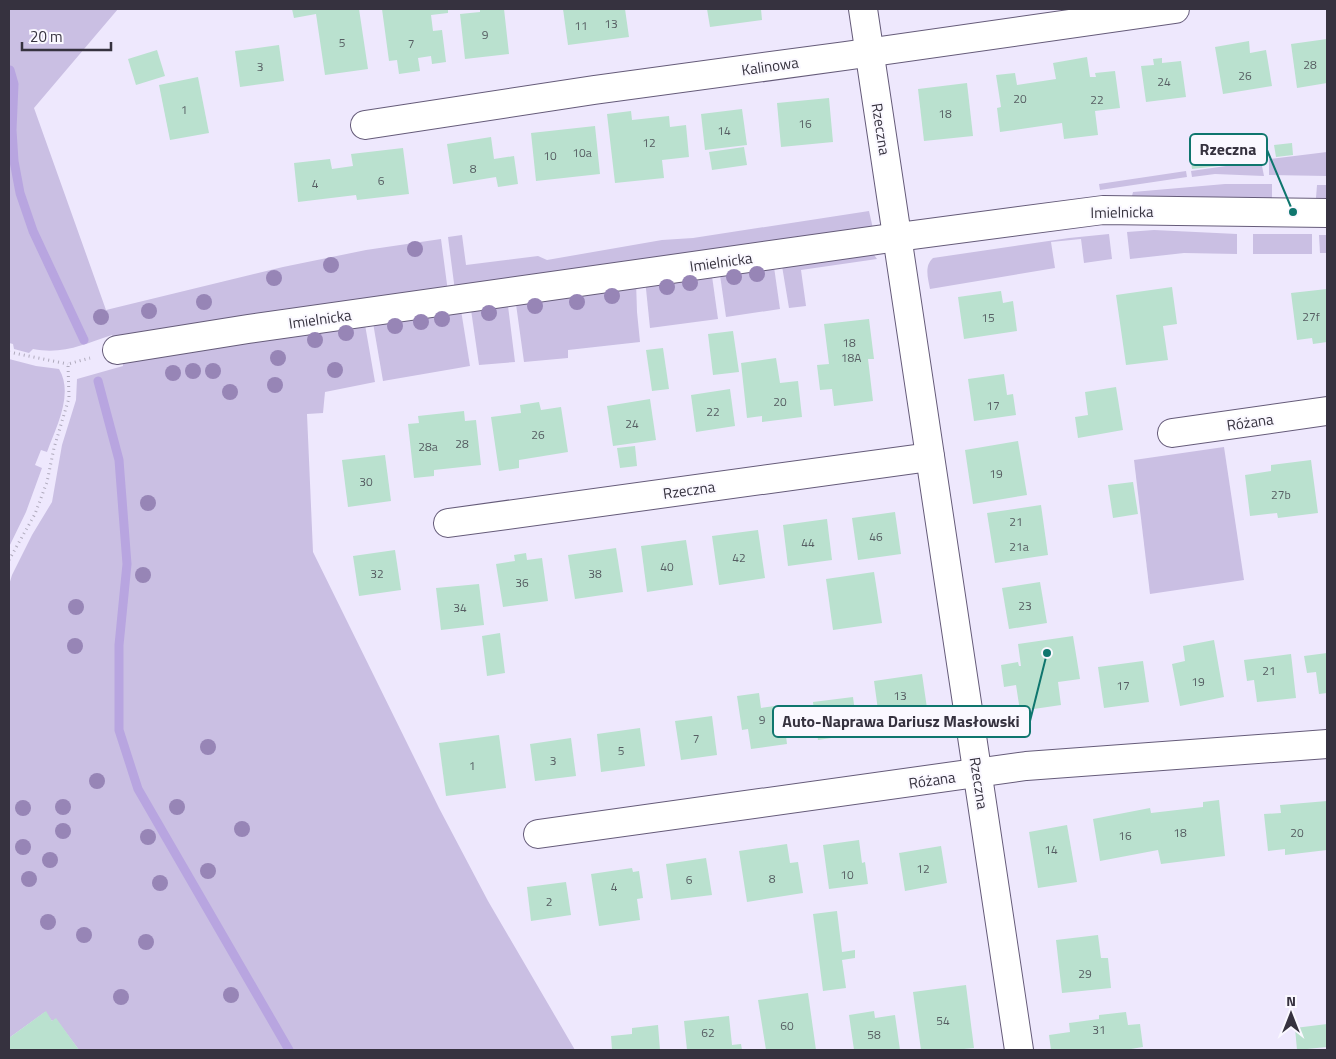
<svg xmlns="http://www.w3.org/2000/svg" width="1336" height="1059" viewBox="0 0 1336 1059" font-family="'Titillium Web',sans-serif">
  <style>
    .green { fill: #cabfe3 }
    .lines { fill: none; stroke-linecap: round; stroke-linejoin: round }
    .stream { stroke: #b8a5e0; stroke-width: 9 }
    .building { fill: #bae1cf }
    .street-casing { stroke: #655b79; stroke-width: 30 }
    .path { stroke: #b0abbd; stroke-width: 3; stroke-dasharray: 1 4; stroke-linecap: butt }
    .street { stroke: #fff; stroke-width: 28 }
    .tree { fill: #9785b6 }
    .labels { text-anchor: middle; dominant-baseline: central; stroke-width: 4; stroke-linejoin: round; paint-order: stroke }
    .number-label { font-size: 12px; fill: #575e63 }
    .street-label { font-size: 15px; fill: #36323f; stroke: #faf8ff }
    .leader { fill: none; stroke: #0f766e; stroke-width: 2 }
    .callout-dot { fill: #0f766e; stroke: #faf8ff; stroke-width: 2 }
    .callout { fill: #faf8ff; stroke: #0f766e; stroke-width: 2 }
    .callout-label { font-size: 16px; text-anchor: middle; font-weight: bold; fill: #36323f }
  </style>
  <rect width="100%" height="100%" fill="#eee8fd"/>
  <!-- green -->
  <g class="green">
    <path d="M 9,9 L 118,9 L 34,108 L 106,310 L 283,267 L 366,250 L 441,239 L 448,292 L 117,344 L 112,335 C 84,344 63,355 33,349 L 29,353 L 14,349 L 13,344 L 9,343 Z"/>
    <polygon points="1327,152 1327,176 1269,175 1269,159"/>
    <polygon points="1261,161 1264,176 1215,174 1192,177 1191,171"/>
    <polygon points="1186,171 1187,177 1100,190 1099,184"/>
    <polygon points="1225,184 1272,184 1272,198 1132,196 1133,192"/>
    <polygon points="1317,185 1327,185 1327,198 1316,198"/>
    <polygon points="869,211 874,233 455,291 448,237 462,235 466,265 538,256 547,260 662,240 693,238"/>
    <polygon points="1154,230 1237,234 1237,254 1184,253 1130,259 1127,232"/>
    <path d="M 1109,234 L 1112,259 L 1084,263 L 1081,239 L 1051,242 L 1055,268 L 930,289 C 928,278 924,266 933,258 L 1069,238 Z"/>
    <rect x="1253" y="234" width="59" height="20"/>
    <polygon points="1319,235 1327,235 1327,253 1320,253"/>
    <polygon points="872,252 877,259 801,270 806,306 789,308 781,260"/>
    <polygon points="773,260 780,309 726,317 719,268"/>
    <polygon points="711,269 718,319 650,328 645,279"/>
    <polygon points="636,281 637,312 640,342 568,350 568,358 524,362 515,297"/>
    <polygon points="507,298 515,362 479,365 470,303"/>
    <polygon points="460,304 470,366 383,381 372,317"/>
    <polygon points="364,319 375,382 325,392 323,413 307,414 313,552 439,808 488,901 575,1050 79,1050 56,1019 52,1021 45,1012 9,1038 9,585 12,575 32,535 52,502 62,445 76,400 77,379 123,366 122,357"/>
    <path d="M 9,359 L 36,366 L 59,369 C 74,394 56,427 47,452 L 41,450 L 35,465 L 42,468 L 26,512 L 9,547 Z"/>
    <polygon points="1224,447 1244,580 1150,594 1134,460"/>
  </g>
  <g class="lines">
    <!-- stream -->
    <g class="stream">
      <polyline points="10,70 14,84 12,130 14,161 20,193 33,231 84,340"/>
      <polyline points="98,381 119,460 127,564 119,645 119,730 138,789 289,1050"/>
    </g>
  </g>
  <!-- building -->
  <g class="building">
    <polygon points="292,9 359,9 368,69 325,75 316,14 294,18"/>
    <polygon points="382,9 448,9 448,13 431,15 433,31 442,30 446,62 432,64 431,56 418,58 420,71 399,74 397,60 389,61"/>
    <polygon points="480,9 504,9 509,54 465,59 460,14 480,12"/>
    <polygon points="563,9 625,9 629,37 568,45"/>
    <polygon points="707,9 761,9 762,20 710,27"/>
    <polygon points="1327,39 1327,83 1297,88 1291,44"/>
    <polygon points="1249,41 1250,53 1266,50 1272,86 1223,94 1215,47"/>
    <polygon points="279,45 284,81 240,87 235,51"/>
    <polygon points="157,50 165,76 136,85 128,59"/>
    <polygon points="1087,57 1090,77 1096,77 1095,73 1115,71 1120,108 1095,111 1098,135 1064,139 1062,123 1000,132 997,108 1001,107 996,75 1015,73 1017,85 1056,79 1053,63"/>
    <polygon points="1162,58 1162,63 1181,61 1186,97 1146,102 1141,66 1154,65 1153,59"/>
    <polygon points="198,77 209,133 170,140 159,85"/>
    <polygon points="967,83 973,136 924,141 918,89"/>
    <polygon points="829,98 833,142 781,147 777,103"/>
    <polygon points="742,109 747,145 705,150 701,114"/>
    <polygon points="631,111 632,120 669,116 670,127 686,125 689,157 662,160 664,178 615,183 607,114"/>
    <polygon points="595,126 600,174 536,181 531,133"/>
    <polygon points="491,137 494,159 514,156 518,184 498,187 496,177 453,184 447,144"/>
    <polygon points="1208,139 1209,144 1215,144 1218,166 1192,169 1189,147 1200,146 1199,140"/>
    <polygon points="1292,143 1293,155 1276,157 1274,145"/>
    <polygon points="744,147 747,165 712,170 709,152"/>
    <polygon points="403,148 409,194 357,200 356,195 298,202 294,163 330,159 332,169 353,166 351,154"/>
    <polygon points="1172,287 1177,324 1163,326 1168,360 1126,365 1116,295"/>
    <polygon points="1327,289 1327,342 1313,344 1312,338 1297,340 1291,293"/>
    <polygon points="1001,291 1003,303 1013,301 1017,331 964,339 958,297"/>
    <polygon points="869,319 874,359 868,359 873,401 834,406 832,389 820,390 817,365 829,364 824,324"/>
    <polygon points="733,331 739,372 713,375 708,334"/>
    <polygon points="663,348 669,389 652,391 646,350"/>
    <polygon points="776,358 780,383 798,381 802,417 762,422 762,416 747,418 741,363"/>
    <polygon points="1004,374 1007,395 1013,394 1016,415 974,421 968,379"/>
    <polygon points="1116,387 1123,430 1078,438 1075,417 1088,415 1085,392"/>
    <polygon points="730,389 735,426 696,432 691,395"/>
    <polygon points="650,399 656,440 613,446 607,406"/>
    <polygon points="539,402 541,410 561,407 568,452 519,460 519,468 499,471 491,417 521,413 520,405"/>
    <polygon points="464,411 465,421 476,420 481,465 434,470 434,476 414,478 408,424 419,423 418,416"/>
    <polygon points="1018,441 1027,495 973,504 965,450"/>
    <polygon points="635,446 637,466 620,468 617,448"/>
    <polygon points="385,455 391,501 348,507 342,460"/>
    <polygon points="1311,460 1318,513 1278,518 1277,513 1250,516 1245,475 1271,471 1271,465"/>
    <polygon points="1133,482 1138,514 1113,518 1108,485"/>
    <polygon points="1041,505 1048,555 995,563 987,513"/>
    <polygon points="895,512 901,554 858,560 852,518"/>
    <polygon points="827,519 832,560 788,566 783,525"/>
    <polygon points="758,530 765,578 719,585 712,536"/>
    <polygon points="686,540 693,585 647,592 641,546"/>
    <polygon points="616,548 623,592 575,599 568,555"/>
    <polygon points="395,550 401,590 359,596 353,556"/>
    <polygon points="526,553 527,560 542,558 548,601 503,607 496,564 515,561 514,555"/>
    <polygon points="874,572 882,623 833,630 826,579"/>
    <polygon points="1040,582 1047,623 1009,629 1002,588"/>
    <polygon points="479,584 484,625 441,630 436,588"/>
    <polygon points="500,633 505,673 487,676 482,636"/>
    <polygon points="1073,636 1080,679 1058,682 1061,705 1020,711 1016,685 1004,687 1001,665 1018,662 1019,666 1021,666 1018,644"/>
    <polygon points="1214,640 1224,697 1180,706 1172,664 1185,661 1183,646"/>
    <polygon points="1327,653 1327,693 1319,694 1316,672 1307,673 1304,656"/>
    <polygon points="1291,654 1296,698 1257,702 1254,680 1247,681 1244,660"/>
    <polygon points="1143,661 1149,702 1104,708 1098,667"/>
    <polygon points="922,674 928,715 891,721 889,708 878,710 874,681"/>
    <polygon points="759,693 761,708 782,705 787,744 751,749 748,729 742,730 737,696"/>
    <polygon points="853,697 858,734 818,740 813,702"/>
    <polygon points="712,716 717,755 681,760 675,721"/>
    <polygon points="640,728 645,766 601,772 597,734"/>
    <polygon points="499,735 506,788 446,796 439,743"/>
    <polygon points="571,738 576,776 535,781 530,744"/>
    <polygon points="1219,800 1225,856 1161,864 1158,850 1100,861 1093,819 1150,808 1151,813 1203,807 1203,802"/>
    <polygon points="1327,801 1327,850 1285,855 1285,849 1268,851 1264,814 1281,813 1280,805"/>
    <polygon points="1067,825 1077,882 1038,888 1029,832"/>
    <polygon points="859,840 862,863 865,862 868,884 829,889 823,845"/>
    <polygon points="787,844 790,863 798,862 803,893 747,902 739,851"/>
    <polygon points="941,846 947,883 905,891 899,853"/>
    <polygon points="706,858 712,895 671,900 666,864"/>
    <polygon points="632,868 633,872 639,871 643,898 637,899 640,920 599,926 591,874"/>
    <polygon points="566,882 571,915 531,921 527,887"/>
    <polygon points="837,911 842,952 855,950 855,958 842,960 846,988 823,991 813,914"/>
    <polygon points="1098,935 1101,958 1108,958 1111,988 1062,993 1056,940"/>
    <polygon points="966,985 974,1048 954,1050 921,1050 913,992"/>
    <polygon points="808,993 816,1050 766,1050 758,1000"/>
    <polygon points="46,1011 52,1021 56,1018 79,1050 9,1050 9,1038"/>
    <polygon points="874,1011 875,1018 895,1015 900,1050 854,1050 849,1015"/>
    <polygon points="1126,1012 1128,1025 1140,1024 1143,1047 1131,1049 1131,1050 1051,1050 1049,1035 1070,1032 1069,1023 1099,1019 1099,1015"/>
    <polygon points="729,1016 732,1045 741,1044 742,1050 687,1050 684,1021"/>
    <polygon points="1327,1024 1327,1047 1297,1050 1295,1028"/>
    <polygon points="658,1025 660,1050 612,1050 611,1036 632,1034 632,1028"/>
  </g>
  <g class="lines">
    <!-- street casing -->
    <g class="street-casing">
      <g id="street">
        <polyline points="863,9 1019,1050"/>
        <polyline points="365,125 594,90 845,56 1175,9"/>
        <polyline points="117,350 248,329 898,237 1103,210 1327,213"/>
        <polyline points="1172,433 1327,411"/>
        <polyline points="448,523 930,457"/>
        <polyline points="538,834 1026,766 1327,744"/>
      </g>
    </g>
    <!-- path -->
    <g class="path">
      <polyline points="9,352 68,364"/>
      <polyline points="9,560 35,514 47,482 54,448 69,398 68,364 90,358"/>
    </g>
    <!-- street -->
    <use href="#street" class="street"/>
  </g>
  <!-- trees -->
  <g class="tree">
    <circle cx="415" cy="249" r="8"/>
    <circle cx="331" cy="265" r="8"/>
    <circle cx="757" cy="274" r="8"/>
    <circle cx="734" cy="277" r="8"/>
    <circle cx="274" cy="278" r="8"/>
    <circle cx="690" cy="283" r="8"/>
    <circle cx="667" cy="287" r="8"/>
    <circle cx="612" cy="296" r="8"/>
    <circle cx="204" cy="302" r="8"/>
    <circle cx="577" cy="302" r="8"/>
    <circle cx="535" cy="306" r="8"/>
    <circle cx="149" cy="311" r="8"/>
    <circle cx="489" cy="313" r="8"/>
    <circle cx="101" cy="317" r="8"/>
    <circle cx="442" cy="319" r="8"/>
    <circle cx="421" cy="322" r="8"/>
    <circle cx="395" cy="326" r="8"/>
    <circle cx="346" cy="333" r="8"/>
    <circle cx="315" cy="340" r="8"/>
    <circle cx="278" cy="358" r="8"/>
    <circle cx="335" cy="370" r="8"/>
    <circle cx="193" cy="371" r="8"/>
    <circle cx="213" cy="371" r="8"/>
    <circle cx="173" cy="373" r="8"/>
    <circle cx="275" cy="385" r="8"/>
    <circle cx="230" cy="392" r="8"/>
    <circle cx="148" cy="503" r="8"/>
    <circle cx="143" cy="575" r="8"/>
    <circle cx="76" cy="607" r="8"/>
    <circle cx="75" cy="646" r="8"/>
    <circle cx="208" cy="747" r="8"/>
    <circle cx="97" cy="781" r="8"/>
    <circle cx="63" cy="807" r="8"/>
    <circle cx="177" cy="807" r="8"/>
    <circle cx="23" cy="808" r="8"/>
    <circle cx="242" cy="829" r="8"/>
    <circle cx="63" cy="831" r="8"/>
    <circle cx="148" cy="837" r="8"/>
    <circle cx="23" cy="847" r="8"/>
    <circle cx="50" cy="860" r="8"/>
    <circle cx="208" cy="871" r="8"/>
    <circle cx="29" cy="879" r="8"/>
    <circle cx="160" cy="883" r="8"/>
    <circle cx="48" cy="922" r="8"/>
    <circle cx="84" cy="935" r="8"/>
    <circle cx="146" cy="942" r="8"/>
    <circle cx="231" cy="995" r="8"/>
    <circle cx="121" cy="997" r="8"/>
  </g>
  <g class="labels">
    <!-- number labels -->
    <g class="number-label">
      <text x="611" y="23">13</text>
      <text x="581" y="25">11</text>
      <text x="485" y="34">9</text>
      <text x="342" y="42">5</text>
      <text x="411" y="43">7</text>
      <text x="1310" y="64">28</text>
      <text x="260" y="66">3</text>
      <text x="1245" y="75">26</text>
      <text x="1164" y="81">24</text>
      <text x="1020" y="98">20</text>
      <text x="1097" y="99">22</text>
      <text x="184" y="109">1</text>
      <text x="945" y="113">18</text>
      <text x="805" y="123">16</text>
      <text x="724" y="130">14</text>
      <text x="649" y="142">12</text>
      <text x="582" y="152">10a</text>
      <text x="550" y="155">10</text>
      <text x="473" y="168">8</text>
      <text x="381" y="180">6</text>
      <text x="315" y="183">4</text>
      <text x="1311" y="316">27f</text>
      <text x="988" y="317">15</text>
      <text x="849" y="342">18</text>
      <text x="851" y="357">18A</text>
      <text x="780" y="401">20</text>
      <text x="993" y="405">17</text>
      <text x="713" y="411">22</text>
      <text x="632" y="423">24</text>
      <text x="538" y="434">26</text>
      <text x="462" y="443">28</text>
      <text x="428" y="446">28a</text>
      <text x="996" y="473">19</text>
      <text x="366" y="481">30</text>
      <text x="1281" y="494">27b</text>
      <text x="1016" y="521">21</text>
      <text x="876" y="536">46</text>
      <text x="808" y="542">44</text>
      <text x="1019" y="546">21a</text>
      <text x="739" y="557">42</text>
      <text x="667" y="566">40</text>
      <text x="377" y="573">32</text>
      <text x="595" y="573">38</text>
      <text x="522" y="582">36</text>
      <text x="1025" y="605">23</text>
      <text x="460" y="607">34</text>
      <text x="1269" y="670">21</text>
      <text x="1198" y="681">19</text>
      <text x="1123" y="685">17</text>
      <text x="900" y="695">13</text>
      <text x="762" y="719">9</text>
      <text x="696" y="738">7</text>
      <text x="621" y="750">5</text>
      <text x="553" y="760">3</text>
      <text x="472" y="765">1</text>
      <text x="1180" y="832">18</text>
      <text x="1297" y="832">20</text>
      <text x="1125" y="835">16</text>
      <text x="1051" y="849">14</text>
      <text x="923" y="868">12</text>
      <text x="847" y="874">10</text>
      <text x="772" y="878">8</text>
      <text x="689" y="879">6</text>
      <text x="614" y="886">4</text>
      <text x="549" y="901">2</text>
      <text x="1085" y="973">29</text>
      <text x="943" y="1020">54</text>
      <text x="787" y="1025">60</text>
      <text x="1099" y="1029">31</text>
      <text x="708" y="1032">62</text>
      <text x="874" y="1034">58</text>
    </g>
    <!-- street labels -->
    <g class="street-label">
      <text transform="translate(770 66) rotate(-8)">Kalinowa</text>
      <text transform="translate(881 129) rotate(81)">Rzeczna</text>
      <text transform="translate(1122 212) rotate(-1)">Imielnicka</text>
      <text transform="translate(721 262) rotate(-8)">Imielnicka</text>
      <text transform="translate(320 319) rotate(-8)">Imielnicka</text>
      <text transform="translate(1250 422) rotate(-8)">Różana</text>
      <text transform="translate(689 490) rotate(-8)">Rzeczna</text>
      <text transform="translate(932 780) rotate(-8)">Różana</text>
      <text transform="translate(979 783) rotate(81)">Rzeczna</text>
    </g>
  </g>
  <!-- callouts -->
  <path class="leader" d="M1293 212L1267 150M1047 653L1030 721"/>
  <g class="callout-dot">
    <circle cx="1293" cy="212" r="5"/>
    <circle cx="1047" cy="653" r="5"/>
  </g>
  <g class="callout">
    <rect x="1190" y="134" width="77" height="31" rx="5"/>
    <rect x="773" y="706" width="257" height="31" rx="5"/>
  </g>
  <g class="callout-label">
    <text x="1228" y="155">Rzeczna</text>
    <text x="901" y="727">Auto-Naprawa Dariusz Masłowski</text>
  </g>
  <!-- border -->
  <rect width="1336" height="1059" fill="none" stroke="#36323f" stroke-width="20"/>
  <!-- north arrow -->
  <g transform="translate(1291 1014)" stroke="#faf8ff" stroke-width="4" paint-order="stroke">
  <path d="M0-4L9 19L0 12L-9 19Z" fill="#36323f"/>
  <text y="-8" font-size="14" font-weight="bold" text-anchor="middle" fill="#36323f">N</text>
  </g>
  <!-- scale -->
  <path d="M22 42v8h89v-8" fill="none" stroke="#36323f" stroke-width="2.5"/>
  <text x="30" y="42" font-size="15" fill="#36323f" stroke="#faf8ff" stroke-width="4" paint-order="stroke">20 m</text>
</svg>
